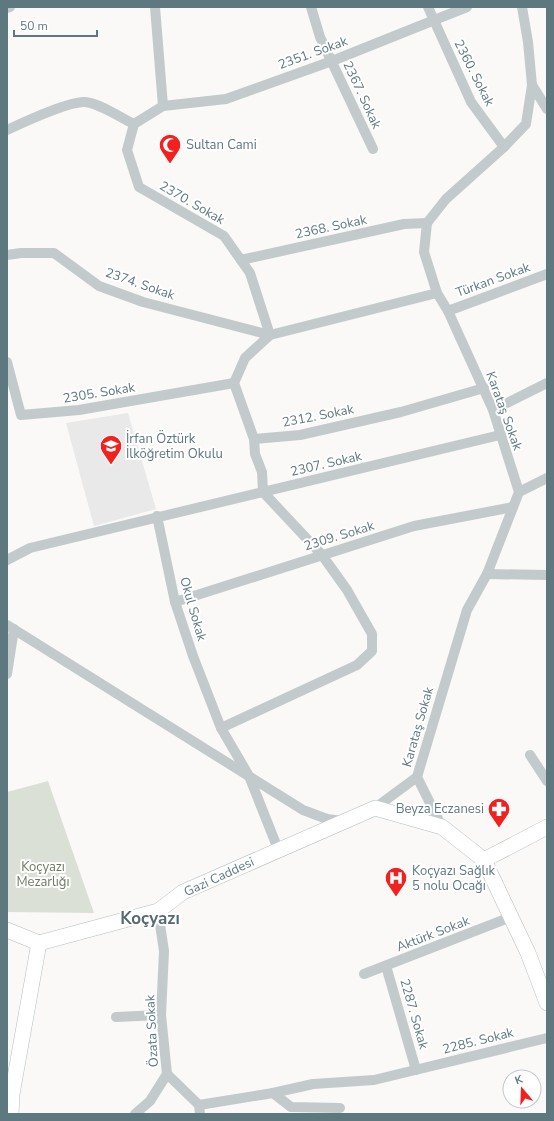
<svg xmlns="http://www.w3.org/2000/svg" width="554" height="1121" viewBox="0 0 554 1121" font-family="'Nunito Sans',sans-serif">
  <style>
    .built { fill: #e8e9e8 }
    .green { fill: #dbe0d6 }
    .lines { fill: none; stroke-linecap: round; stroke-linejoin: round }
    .secondary-casing { stroke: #b5bec1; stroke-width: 16 }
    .street { stroke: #c2cacc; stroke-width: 10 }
    .secondary { stroke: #fff; stroke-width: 15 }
    .labels { text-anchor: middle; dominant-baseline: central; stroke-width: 4; stroke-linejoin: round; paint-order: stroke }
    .street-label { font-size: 13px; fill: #5e787f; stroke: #fff }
    .poi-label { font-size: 13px; fill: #5e787f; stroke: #fff; text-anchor: start }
    .park-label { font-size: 13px; fill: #6d7b62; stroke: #fff }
    .district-label { font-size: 17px; font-weight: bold; fill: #556a6f; stroke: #fff }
  </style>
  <rect width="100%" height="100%" fill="#faf9f7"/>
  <!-- built -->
  <polygon class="built" points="128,413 156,509 94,526 66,423"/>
  <!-- green -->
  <polygon class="green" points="48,781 94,913 7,912 7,792"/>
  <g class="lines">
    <!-- secondary casing -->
    <g class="secondary-casing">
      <g id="secondary">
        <polyline points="484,860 547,827"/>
        <polyline points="7,930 39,943"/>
        <polyline points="11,1114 12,1094 39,943 158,911 183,892 375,808 442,827 484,860 528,953 547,1003"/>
      </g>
    </g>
    <!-- street -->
    <g class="street">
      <polyline points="155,7 163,106"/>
      <polyline points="311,7 320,37 373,149"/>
      <polyline points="428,7 471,102 504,147"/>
      <polyline points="7,8 10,7"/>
      <polyline points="532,85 547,109"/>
      <path d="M 7,130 C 24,122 66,103 83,102 C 96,101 121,118 134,124"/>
      <polyline points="7,255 21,253 54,253 99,286 143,302 270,335"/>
      <polyline points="241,260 404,224 427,223"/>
      <polyline points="437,293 270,335 245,358 234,383 254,439 300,435 401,412 484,388"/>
      <polyline points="448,311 547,274"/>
      <polyline points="270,335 250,273 224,236 139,187 127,150 134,124 163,106 226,99 332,61 467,7"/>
      <polyline points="7,362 21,415 79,410 234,383"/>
      <polyline points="493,410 547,383"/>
      <polyline points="519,492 547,478"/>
      <polyline points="157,516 175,602 193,656 221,728 249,776 278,849"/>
      <polyline points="7,560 30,548 500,435"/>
      <polyline points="487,574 547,575"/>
      <polyline points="175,602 414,526 513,507"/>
      <polyline points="7,625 303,810 327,819 342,821"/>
      <polyline points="7,674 14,629"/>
      <polyline points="221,728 357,665 372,651 372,634 347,590 322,555 263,492 262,472 255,454 254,439"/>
      <polyline points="530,755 547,781"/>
      <polyline points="375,808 417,777"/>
      <polyline points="442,827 417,777 467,610 487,574 519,492 493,410 448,311 437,293 424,252 427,223 446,199 504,147 526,124 532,85 528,42 522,7"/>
      <polyline points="158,911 164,951 161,1015 167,1074 199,1105 200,1114"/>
      <polyline points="386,966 416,1070"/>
      <polyline points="364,974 511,917"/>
      <polyline points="116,1017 161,1015"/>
      <polyline points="273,1093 313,1084 374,1080 547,1038"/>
      <polyline points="199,1105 273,1093 291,1107 340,1108"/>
      <polyline points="135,1114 150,1101 167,1074"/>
    </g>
    <!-- secondary -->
    <use href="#secondary" class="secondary"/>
  </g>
  <!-- icons -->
  <defs>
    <g id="mosque-pin" transform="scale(1.15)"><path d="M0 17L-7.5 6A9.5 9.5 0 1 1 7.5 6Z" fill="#f2211f" stroke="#fff"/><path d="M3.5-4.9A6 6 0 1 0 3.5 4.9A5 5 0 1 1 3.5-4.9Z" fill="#fff"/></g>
    <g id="school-pin" transform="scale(1.15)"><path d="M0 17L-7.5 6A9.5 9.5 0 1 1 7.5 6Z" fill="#f2211f" stroke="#fff"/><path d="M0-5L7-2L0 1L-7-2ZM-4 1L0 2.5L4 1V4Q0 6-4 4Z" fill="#fff"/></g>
    <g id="pharmacy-pin" transform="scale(1.15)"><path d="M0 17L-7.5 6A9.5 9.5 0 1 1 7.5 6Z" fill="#f2211f" stroke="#fff"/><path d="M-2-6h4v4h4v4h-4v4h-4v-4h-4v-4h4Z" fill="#fff"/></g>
    <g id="hospital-pin" transform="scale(1.15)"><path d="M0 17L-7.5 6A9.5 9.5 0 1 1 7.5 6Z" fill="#f2211f" stroke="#fff"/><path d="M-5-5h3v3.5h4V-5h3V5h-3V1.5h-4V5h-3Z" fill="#fff"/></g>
  </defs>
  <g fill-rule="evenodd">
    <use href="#mosque-pin" x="170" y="145"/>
    <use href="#school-pin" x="111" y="446"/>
    <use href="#pharmacy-pin" x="499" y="809"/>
    <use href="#hospital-pin" x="396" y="878"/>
  </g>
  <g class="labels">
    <!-- street labels -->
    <g class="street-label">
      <text transform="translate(313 53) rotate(-20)">2351. Sokak</text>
      <text transform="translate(474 73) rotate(63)">2360. Sokak</text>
      <text transform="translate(362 95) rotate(65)">2367. Sokak</text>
      <text transform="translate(192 203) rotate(30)">2370. Sokak</text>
      <text transform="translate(331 227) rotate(-12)">2368. Sokak</text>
      <text transform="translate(493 280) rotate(-20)">Türkan Sokak</text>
      <text transform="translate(140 284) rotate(19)">2374. Sokak</text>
      <text transform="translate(99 393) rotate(-9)">2305. Sokak</text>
      <text transform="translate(504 411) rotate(70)">Karataş Sokak</text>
      <text transform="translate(318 416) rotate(-11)">2312. Sokak</text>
      <text transform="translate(326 464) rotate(-13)">2307. Sokak</text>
      <text transform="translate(339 536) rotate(-17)">2309. Sokak</text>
      <text transform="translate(193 609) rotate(74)">Okul Sokak</text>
      <text transform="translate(418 727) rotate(-74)">Karataş Sokak</text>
      <text transform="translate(219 877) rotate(-25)">Gazi Caddesi</text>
      <text transform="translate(433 934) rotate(-21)">Aktürk Sokak</text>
      <text transform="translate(414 1014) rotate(74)">2287. Sokak</text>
      <text transform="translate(152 1031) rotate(-93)">Özata Sokak</text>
      <text transform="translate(478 1041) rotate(-14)">2285. Sokak</text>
    </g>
    <!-- poi labels -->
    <g class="poi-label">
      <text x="186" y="145">Sultan Cami</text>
      <text x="126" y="439">İrfan Öztürk<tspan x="126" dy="15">İlköğretim Okulu</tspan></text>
      <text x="484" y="809" text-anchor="end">Beyza Eczanesi</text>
      <text x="412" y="871">Koçyazı Sağlık<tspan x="412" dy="15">5 nolu Ocağı</tspan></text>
    </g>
    <!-- park labels -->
    <g class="park-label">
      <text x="43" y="867">Koçyazı<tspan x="43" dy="15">Mezarlığı</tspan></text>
    </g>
    <!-- district labels -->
    <g class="district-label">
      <text x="150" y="918">Koçyazı</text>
    </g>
  </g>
  <!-- border -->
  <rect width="554" height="1121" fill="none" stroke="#5e787f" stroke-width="16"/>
  <!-- north arrow -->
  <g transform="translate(522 1089) rotate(341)"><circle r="19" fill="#ffffff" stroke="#bfc9cc"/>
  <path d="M0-3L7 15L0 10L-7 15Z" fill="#f2211f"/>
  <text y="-6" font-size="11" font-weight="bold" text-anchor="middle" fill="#5e787f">K</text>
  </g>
  <!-- scale -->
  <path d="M14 30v6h83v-6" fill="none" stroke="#5e787f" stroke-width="2"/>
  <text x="20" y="30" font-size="12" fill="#5e787f" stroke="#ffffff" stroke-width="3" paint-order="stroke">50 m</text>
</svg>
